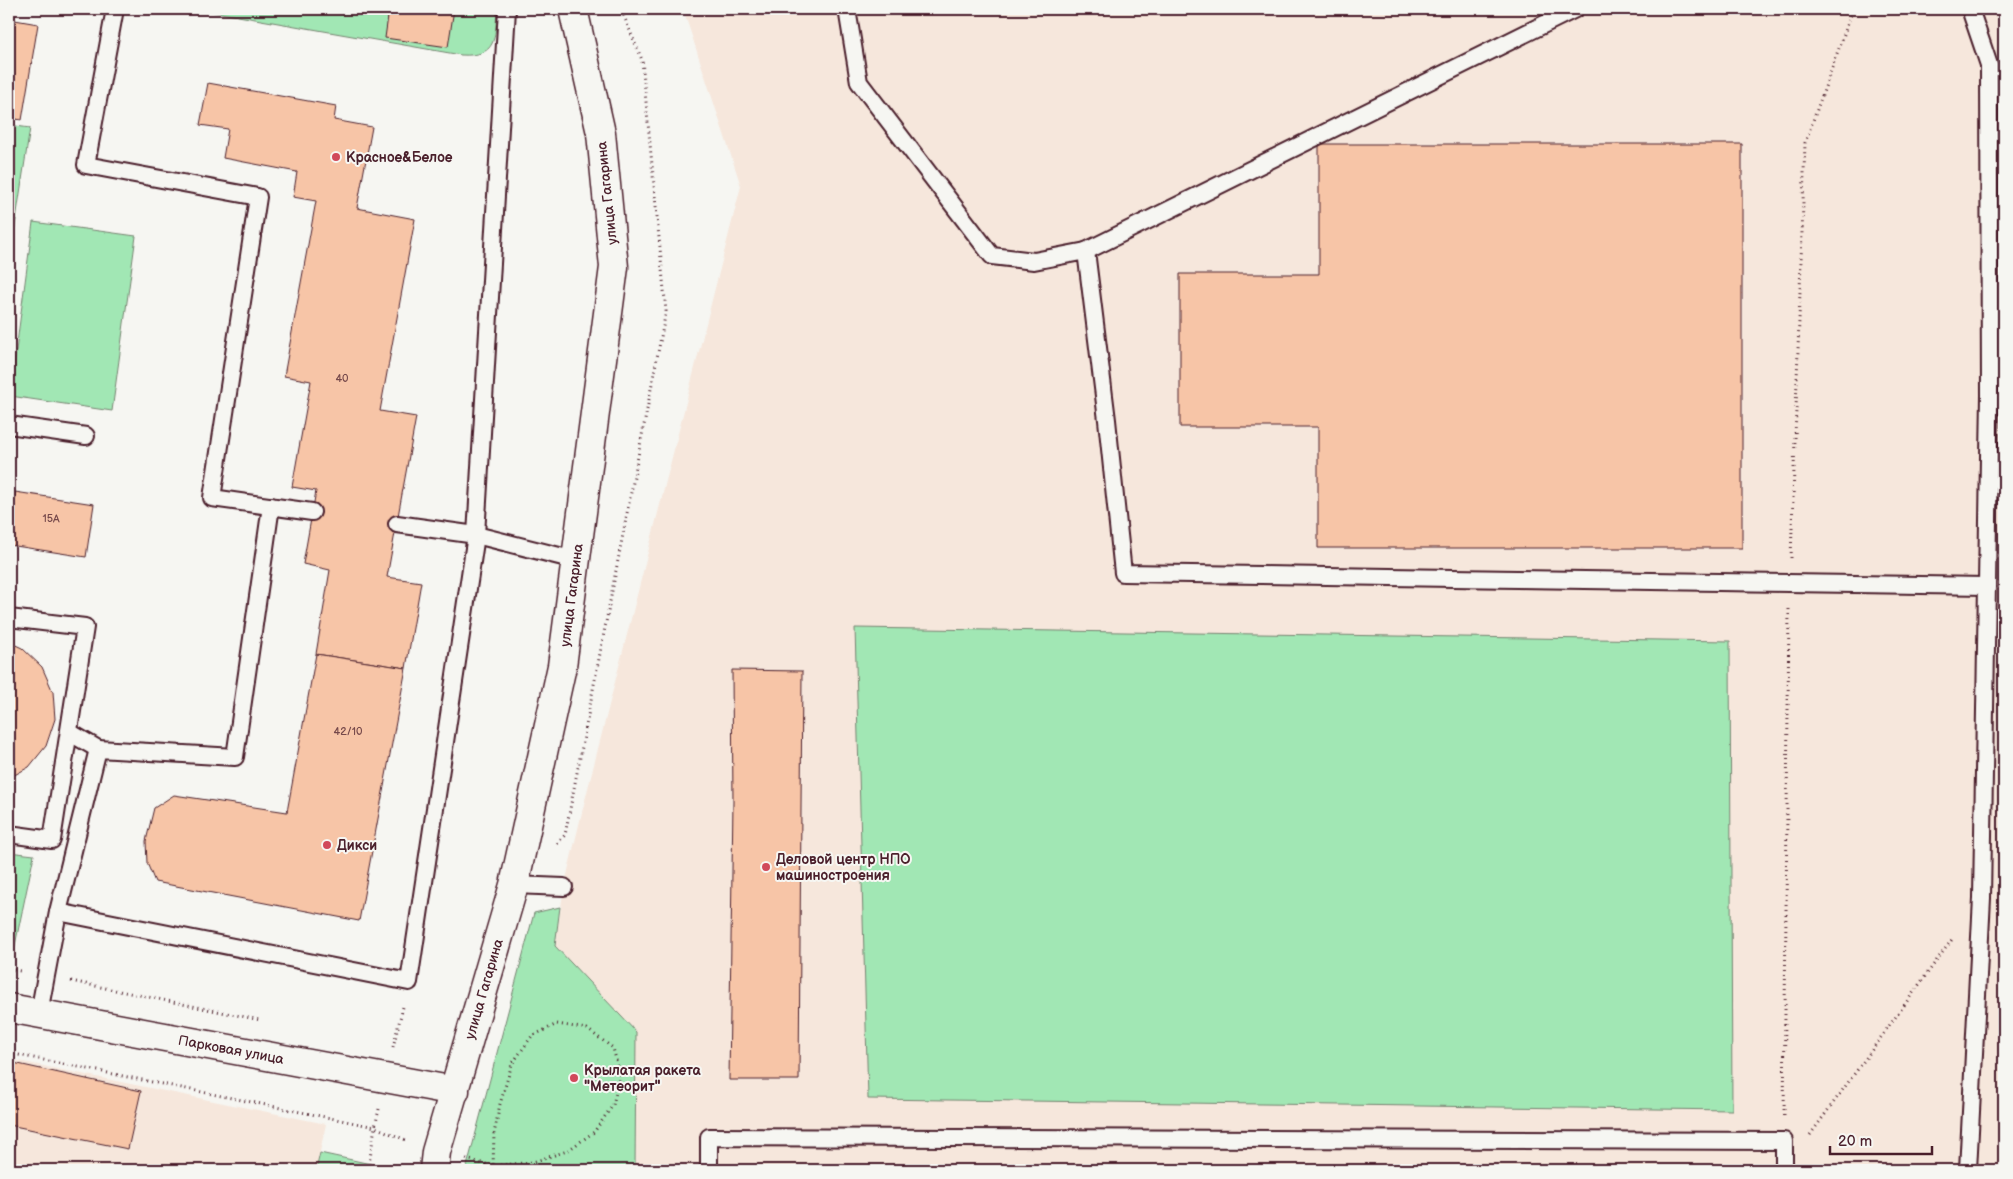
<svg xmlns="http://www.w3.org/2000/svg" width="2013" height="1179" viewBox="0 0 2013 1179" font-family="'Balsamiq Sans',sans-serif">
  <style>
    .built { fill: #f6e7dc }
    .green { fill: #a1e7b4; stroke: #768370 }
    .building { fill: #f7c5a7; stroke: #4a1f2b }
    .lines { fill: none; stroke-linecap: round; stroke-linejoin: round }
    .lane-casing { stroke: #4a1f2b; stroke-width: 20 }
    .street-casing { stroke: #4a1f2b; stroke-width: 31 }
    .path { stroke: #4a1f2b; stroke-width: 3; stroke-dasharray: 1 4; stroke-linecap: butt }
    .lane { stroke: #f6f6f2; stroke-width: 16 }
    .street { stroke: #f6f6f2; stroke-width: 28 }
    .poi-dot { fill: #d1495b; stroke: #f6f6f2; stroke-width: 2 }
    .labels { text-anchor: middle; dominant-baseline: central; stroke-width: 4; stroke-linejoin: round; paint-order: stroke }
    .number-label { font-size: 11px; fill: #75484a }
    .poi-label { font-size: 14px; font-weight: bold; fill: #4a1f2b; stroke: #f6f6f2; text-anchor: start }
    .street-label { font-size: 14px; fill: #4a1f2b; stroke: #f6f6f2 }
  </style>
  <rect width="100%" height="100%" fill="#f6f6f2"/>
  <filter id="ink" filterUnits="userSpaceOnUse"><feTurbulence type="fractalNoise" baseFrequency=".02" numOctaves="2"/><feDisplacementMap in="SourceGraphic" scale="10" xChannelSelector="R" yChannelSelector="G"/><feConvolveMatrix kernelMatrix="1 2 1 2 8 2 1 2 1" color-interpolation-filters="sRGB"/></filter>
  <g filter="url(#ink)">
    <!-- built -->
    <g class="built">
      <polygon points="683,9 2004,9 2004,1170 635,1170 636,1032 555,946 564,887 584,804 741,186"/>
      <polygon points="9,1059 326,1124 316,1170 9,1170"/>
    </g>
    <!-- green -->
    <g class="green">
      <path d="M 198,9 L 497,9 C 495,39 497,57 461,55 Z"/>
      <polygon points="9,125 30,128 9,265"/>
      <polygon points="33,222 136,236 112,411 10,396"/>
      <polygon points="855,628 1730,641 1732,1110 868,1099"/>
      <polygon points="9,852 34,855 9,974"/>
      <polygon points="560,907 555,946 636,1032 635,1170 466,1170 534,913"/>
      <polygon points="320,1153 394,1169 394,1170 316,1170"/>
    </g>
    <!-- building -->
    <g class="building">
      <polygon points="389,9 454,9 448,47 385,38"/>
      <polygon points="9,19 38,24 22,120 9,118"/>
      <polygon points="208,83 336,106 334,120 372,127 357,208 415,219 380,411 416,417 387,577 421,582 406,668 316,654 330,570 303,564 316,491 292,487 311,381 284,376 316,201 293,197 297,172 223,158 228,129 200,125"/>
      <polygon points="1319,144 1742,144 1742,548 1318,548 1318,427 1180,427 1180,274 1319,274"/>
      <polygon points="15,492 94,504 86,557 9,545"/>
      <polygon points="9,642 22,648 42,667 53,692 55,719 46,746 29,767 9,778"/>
      <polygon points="316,654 406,668 359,921 155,882 147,863 146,841 154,808 174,795 287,812"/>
      <polygon points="732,670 802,671 799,1080 729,1080 733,802"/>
      <polygon points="9,1062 141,1091 128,1149 9,1125"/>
    </g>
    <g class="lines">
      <!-- lane casing -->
      <g class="lane-casing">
        <g id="lane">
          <polyline points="115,9 86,165 258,197 212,498 312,512"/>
          <polyline points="847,9 859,82 992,256 1034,261 1086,251 1107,420 1123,573 1987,586"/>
          <polyline points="1086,251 1575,9"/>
          <polyline points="9,425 86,436"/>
          <polyline points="397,524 476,535 575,560"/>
          <polyline points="9,618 85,627 52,840 9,834"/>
          <polyline points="69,732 98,749"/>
          <polyline points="514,885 564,887"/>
          <polyline points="58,912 98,749 235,757 271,506"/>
          <polyline points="39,1013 58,912 409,982 476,535 507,9"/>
          <polyline points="709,1170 709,1137 1784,1141 1784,1170"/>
          <polyline points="1968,1170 1982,898 1990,395 1989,65 1970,9"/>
        </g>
      </g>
      <!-- street casing -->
      <g class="street-casing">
        <g id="street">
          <path id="s1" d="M 9,1008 L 455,1091"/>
          <path id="s2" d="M 434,1170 L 436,1152 L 514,885 L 562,666 L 614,267 L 601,133 L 573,9"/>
        </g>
      </g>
      <!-- path -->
      <g class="path">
        <polyline points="1791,558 1805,143 1853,9"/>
        <polyline points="557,844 565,835 666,311 642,60 621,9"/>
        <polyline points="9,969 20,971"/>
        <polyline points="71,981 260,1020"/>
        <polygon points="557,1024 587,1029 613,1048 620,1075 613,1105 594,1132 567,1151 533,1162 493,1166 494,1134 500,1104 512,1064 532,1036"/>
        <polyline points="393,1047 403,1007"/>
        <polyline points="9,1053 375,1127 368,1170"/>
        <polyline points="379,1109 375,1127 406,1140"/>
        <polyline points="1784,1115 1789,609"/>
        <polyline points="1810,1135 1953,938"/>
        <polyline points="466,1159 493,1166 493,1170"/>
      </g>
      <!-- lane -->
      <use href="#lane" class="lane"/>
      <!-- street -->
      <use href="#street" class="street"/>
    </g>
  </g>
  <!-- markers -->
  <g class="poi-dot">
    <circle cx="336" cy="157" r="5"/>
    <circle cx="327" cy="845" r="5"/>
    <circle cx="766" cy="867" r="5"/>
    <circle cx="574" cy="1078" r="5"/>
  </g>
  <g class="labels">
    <!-- number labels -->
    <g class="number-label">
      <text x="342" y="378">40</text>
      <text x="51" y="518">15А</text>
      <text x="348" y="731">42/10</text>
    </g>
    <!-- poi labels -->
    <g class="poi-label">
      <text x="346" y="157">Красное&amp;Белое</text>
      <text x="337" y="845">Дикси</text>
      <text x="776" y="859">Деловой центр НПО<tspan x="776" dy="16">машиностроения</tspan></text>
      <text x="584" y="1070">Крылатая ракета<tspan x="584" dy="16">"Метеорит"</tspan></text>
    </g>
    <!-- street labels -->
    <g class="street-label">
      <text transform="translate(607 193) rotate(-96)">улица Гагарина</text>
      <text stroke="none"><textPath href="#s2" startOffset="592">улица Гагарина</textPath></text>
      <text stroke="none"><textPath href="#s2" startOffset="188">улица Гагарина</textPath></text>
      <text stroke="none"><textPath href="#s1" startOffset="226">Парковая улица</textPath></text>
    </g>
  </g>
  <!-- margin -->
  <rect width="2013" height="1179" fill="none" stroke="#f6f6f2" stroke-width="30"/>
  <rect x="15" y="15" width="1983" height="1149" fill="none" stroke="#4a1f2b" stroke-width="2" filter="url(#ink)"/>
  <!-- scale -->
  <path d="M1830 1146v8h102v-8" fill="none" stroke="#4a1f2b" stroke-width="2.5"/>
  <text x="1838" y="1146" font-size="15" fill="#4a1f2b" stroke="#f6f6f2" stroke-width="4" paint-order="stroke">20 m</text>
</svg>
